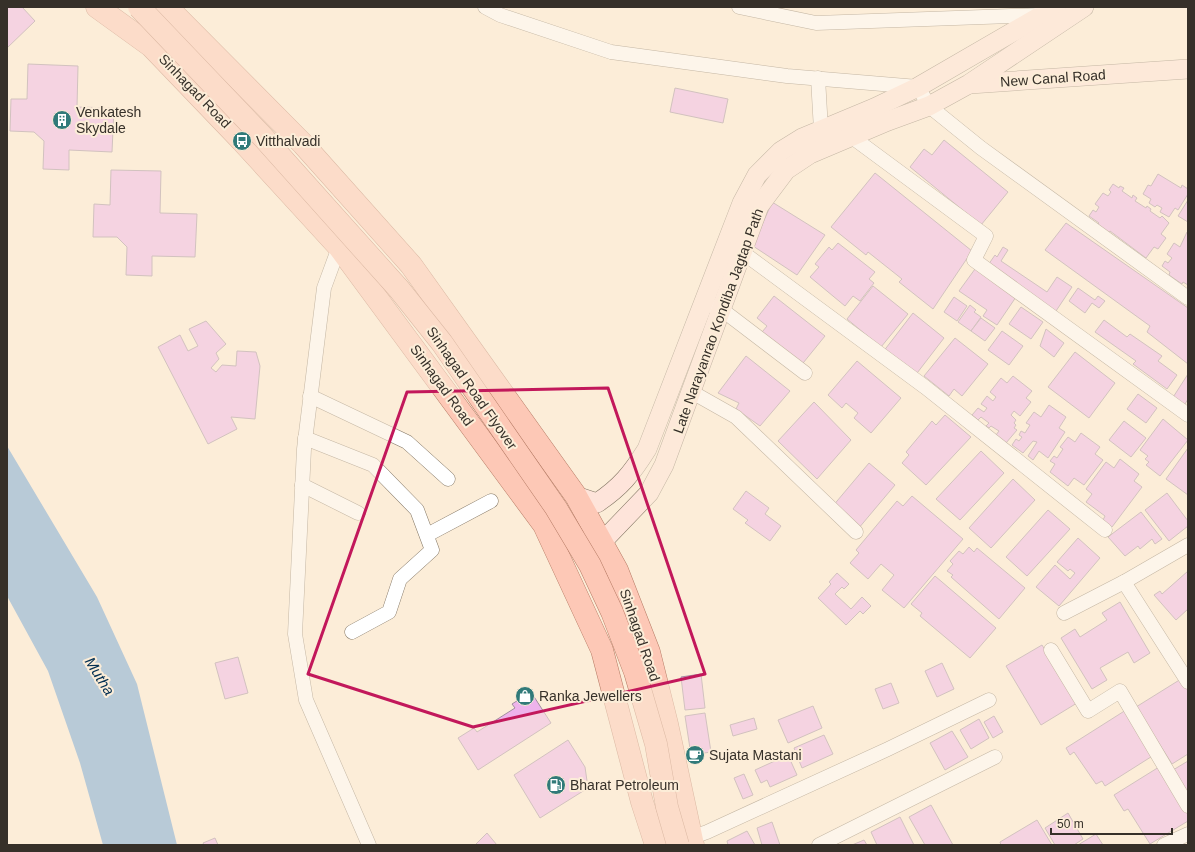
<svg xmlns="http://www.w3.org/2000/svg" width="1195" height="852" viewBox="0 0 1195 852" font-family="Helvetica,sans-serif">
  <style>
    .water { fill: #669fd5 }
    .building { fill: #eeb3eb; stroke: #a08e9f }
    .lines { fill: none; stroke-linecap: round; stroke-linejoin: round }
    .street-casing { stroke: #837664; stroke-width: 15 }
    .secondary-casing { stroke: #837664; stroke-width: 20 }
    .primary-casing { stroke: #b67b65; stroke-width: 23 }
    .street { stroke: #fff; stroke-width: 14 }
    .secondary { stroke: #fee4da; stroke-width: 19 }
    .primary { stroke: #fdc8b6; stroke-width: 22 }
    .primary-bridge-casing { stroke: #b67b65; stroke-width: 23; stroke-linecap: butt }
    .primary-bridge { stroke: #fdc8b6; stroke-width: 22 }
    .marked { fill: none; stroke: #c2185b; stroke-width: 3; stroke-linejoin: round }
    .labels { text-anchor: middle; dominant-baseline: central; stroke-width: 4; stroke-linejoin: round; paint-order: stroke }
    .street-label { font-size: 14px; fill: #363029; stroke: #fcedd8 }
    .poi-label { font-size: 14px; fill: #363029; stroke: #fcedd8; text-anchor: start }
    .water-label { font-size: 15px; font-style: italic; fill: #032f52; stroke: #fcedd8 }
  </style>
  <rect width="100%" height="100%" fill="#fcedd8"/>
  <!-- water -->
  <polygon class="water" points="7,446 97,597 137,684 177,845 103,845 80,763 48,671 7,596"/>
  <!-- building -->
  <g class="building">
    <polygon points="7,7 22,7 35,21 7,48"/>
    <polygon points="28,64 78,66 77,107 114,108 112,152 69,150 69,170 43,169 44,141 34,132 10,131 11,99 27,99"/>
    <polygon points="675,88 728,99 723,123 670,112"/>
    <polygon points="944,140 1008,192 981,225 910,167 924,149 932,155"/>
    <polygon points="111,170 161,171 160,213 197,214 195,257 152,256 152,276 126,275 127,247 117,237 93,237 94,204 110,205"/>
    <polygon points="875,173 972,251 933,309 899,282 902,279 868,252 866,255 831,227"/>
    <polygon points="1158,174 1181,188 1182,185 1188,189 1188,194 1178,210 1175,208 1169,217 1160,212 1162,208 1157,205 1155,207 1149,203 1151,199 1143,194 1148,185 1151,186"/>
    <polygon points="1113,184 1119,188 1120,186 1124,188 1122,191 1132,198 1133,195 1137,198 1135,201 1146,208 1147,206 1151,209 1150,211 1160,218 1162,216 1169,223 1161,234 1166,238 1158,249 1154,247 1146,258 1110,231 1109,233 1097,225 1099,223 1089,216 1093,210 1096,212 1099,207 1095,204 1103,193 1108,196 1111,192 1109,190"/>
    <polygon points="1188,200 1188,222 1178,216"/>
    <polygon points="772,202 825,235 797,275 753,246"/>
    <polygon points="1066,223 1188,308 1188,364 1147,332 1150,326 1045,250"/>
    <polygon points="1187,232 1188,233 1188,285 1183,282 1182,284 1169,275 1170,272 1162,266 1165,261 1168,263 1172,258 1167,254 1174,243 1180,247"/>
    <polygon points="838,243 875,272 869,279 874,283 860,301 853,296 845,306 810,277 819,267 815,264 829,247 832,250"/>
    <polygon points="1003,247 1008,250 1001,261 1047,292 1057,277 1072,287 1054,314 986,268 995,255 997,257"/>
    <polygon points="975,269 1016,297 997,325 983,316 987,310 959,291"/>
    <polygon points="873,286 908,314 881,347 847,319"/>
    <polygon points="1078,288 1095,300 1098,296 1105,301 1099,308 1092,303 1085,313 1069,301"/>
    <polygon points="774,296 825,336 799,368 758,337 767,326 757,318"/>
    <polygon points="954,297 967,306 957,321 944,312"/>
    <polygon points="970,305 976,310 974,312 981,317 971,331 958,322"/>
    <polygon points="1021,307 1043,322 1031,339 1009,324"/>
    <polygon points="913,313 944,338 914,377 883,352"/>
    <polygon points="981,318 995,328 985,341 971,331"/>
    <polygon points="1104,320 1127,337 1130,334 1162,356 1158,361 1177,375 1167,389 1133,364 1136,361 1095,332"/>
    <polygon points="206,321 226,344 216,353 219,359 211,368 216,372 222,365 236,366 237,351 256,352 260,366 255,419 231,417 237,429 208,444 158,347 180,335 188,351 198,346 189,329"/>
    <polygon points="1046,329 1064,343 1054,357 1040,346"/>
    <polygon points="1002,331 1023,346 1009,365 988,350"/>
    <polygon points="955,338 988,364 962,396 954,389 949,396 924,376"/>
    <polygon points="1075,352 1115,383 1089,418 1048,387"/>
    <polygon points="746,356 790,391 760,426 736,409 739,403 718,393"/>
    <polygon points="857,361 901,398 871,433 854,418 858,413 846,403 842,408 828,395"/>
    <polygon points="1188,374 1188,399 1182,409 1170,402"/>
    <polygon points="1013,376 1032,391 1026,398 1031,402 1020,416 1014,411 1011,415 1016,420 1014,423 1016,425 1014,428 1017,430 1006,443 996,435 999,431 991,426 989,428 986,426 989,423 981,417 978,420 972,415 978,408 984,412 987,408 981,404 987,396 993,401 996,397 990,392 1001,378 1007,383"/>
    <polygon points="1138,394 1157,408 1146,423 1127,409"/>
    <polygon points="814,402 851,440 817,479 778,441"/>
    <polygon points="1049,405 1066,417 1059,428 1065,432 1048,458 1039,451 1033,460 1028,456 1037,442 1033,441 1023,453 1012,445 1016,439 1019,441 1022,437 1019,435 1021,431 1025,433 1030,425 1026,423 1034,412 1041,417"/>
    <polygon points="945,415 971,437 926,485 902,463 909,455 906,452 932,421 936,425"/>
    <polygon points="1163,419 1188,440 1160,476 1146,465 1149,462 1145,459 1148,456 1140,450"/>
    <polygon points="1124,421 1146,438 1131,457 1109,440"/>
    <polygon points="1081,433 1100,447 1095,454 1103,460 1084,485 1074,478 1068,486 1050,472 1055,464 1050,461 1054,456 1057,458 1063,449 1060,447 1068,437 1075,442"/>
    <polygon points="1188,448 1188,495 1166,479"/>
    <polygon points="981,451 1004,473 960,520 936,499"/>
    <polygon points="1120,459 1139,474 1134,481 1142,487 1112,527 1103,520 1105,516 1086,502 1092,494 1086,489 1106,462 1114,468"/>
    <polygon points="869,463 895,485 858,529 832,507"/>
    <polygon points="1013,479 1035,500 991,548 969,528"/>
    <polygon points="746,491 769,508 765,514 781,526 770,541 745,523 748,520 733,509"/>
    <polygon points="1167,493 1188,521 1188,526 1169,541 1145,510"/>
    <polygon points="912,496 963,539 904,608 882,590 894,575 881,564 868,579 850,563 859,553 856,550 897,501 903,506"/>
    <polygon points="1048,510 1070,529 1027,576 1006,557"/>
    <polygon points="1141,512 1162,539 1155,544 1152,539 1140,549 1138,546 1125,556 1108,537"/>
    <polygon points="1078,538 1100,558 1059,606 1036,587 1055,565 1070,579 1075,573 1070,569 1068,571 1057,562"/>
    <polygon points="969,547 974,552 977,548 1025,588 999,619 951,577 953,575 947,571 953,564 950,561 959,551 963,554"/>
    <polygon points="1188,571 1188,609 1176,620 1154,595 1160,591 1162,594"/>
    <polygon points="837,573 849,584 844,589 842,587 835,594 851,609 862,597 871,606 863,614 860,611 846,625 818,598 831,584 829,582"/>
    <polygon points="935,576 996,628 970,658 920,616 922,613 911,604"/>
    <polygon points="1120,602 1150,653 1134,663 1128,652 1100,668 1107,680 1092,689 1061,638 1075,629 1080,637 1107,620 1102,613"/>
    <polygon points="1042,645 1077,703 1041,725 1006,666"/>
    <polygon points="238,657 248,693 225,699 215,663"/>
    <polygon points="942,663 954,689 937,697 925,671"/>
    <polygon points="701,674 705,708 685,710 681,677"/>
    <polygon points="1181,679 1188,690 1188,754 1172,764 1136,707"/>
    <polygon points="891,683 899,703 883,709 875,689"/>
    <polygon points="531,692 551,723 478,770 458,738 474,728 477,732 515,708 512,704"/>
    <polygon points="813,706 822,728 788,743 778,720"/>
    <polygon points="1126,710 1154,755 1105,786 1102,781 1096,784 1074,752 1070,755 1066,748"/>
    <polygon points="705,713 711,752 691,755 685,716"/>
    <polygon points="994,716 1003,732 993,738 984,722"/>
    <polygon points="754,718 757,729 733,736 730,725"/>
    <polygon points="979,719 989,738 971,749 960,730"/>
    <polygon points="952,731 968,757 945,770 930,743"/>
    <polygon points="824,735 833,754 802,768 794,748"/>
    <polygon points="568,740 585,767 588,788 540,818 514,775"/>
    <polygon points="788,755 797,775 770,787 767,780 761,783 755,770"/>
    <polygon points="1188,761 1188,794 1173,770"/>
    <polygon points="1159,767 1188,814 1188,821 1150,844 1128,809 1124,811 1114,795"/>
    <polygon points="744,774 753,795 743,799 734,778"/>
    <polygon points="931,805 953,845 925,845 909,817"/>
    <polygon points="1068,813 1083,839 1074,845 1055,845 1045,828"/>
    <polygon points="900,817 914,845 877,845 871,832"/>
    <polygon points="1037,820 1052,845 1001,845 1000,842"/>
    <polygon points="772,822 780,845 762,845 757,828"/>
    <polygon points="747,831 755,845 728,845 727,841"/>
    <polygon points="487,833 497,845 475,845"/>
    <polygon points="1096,834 1103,845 1078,845"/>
    <polygon points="215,838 218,845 204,845 203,843"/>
    <polygon points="864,840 867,845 852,845"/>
  </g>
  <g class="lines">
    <!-- street casing -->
    <g class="street-casing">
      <g id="street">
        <polyline points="485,7 500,15 611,52 787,76 918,87 929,106 981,148 1188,298"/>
        <polyline points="739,7 816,23 1041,15"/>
        <polyline points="818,78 821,130"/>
        <polyline points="852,137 986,236 974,260 1188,415"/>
        <polyline points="339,247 324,288 304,449 295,634 306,700 369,845"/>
        <polyline points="742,252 925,387 1105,530"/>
        <polyline points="714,307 721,309 805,373"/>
        <polyline points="690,391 736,417 856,532"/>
        <polyline points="310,396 407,442 448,479"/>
        <polyline points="305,438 373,465 417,510 432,550 400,579 389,612 352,632"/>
        <polyline points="302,485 358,513"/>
        <polyline points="427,535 491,501"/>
        <polyline points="1124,582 1188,682"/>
        <polyline points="1064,613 1124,582 1188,545"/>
        <polyline points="1051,650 1088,711 1120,691 1188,806"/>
        <polyline points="690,838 707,832 888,749 989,700"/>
        <polyline points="819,845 995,757"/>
        <polyline points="1164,845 1188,834"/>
      </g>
    </g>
    <!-- secondary casing -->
    <g class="secondary-casing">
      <g id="secondary">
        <polyline points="970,84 1188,69"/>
        <path d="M 576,496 L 597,503 C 621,487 632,473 647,449 L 742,203 L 757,175 L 781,151 L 802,138 L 874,108 L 918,87 L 1056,7"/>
        <polyline points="587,542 602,542 649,493 664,465 759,206 786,170 810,154 888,121 929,106 969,84 1084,7"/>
      </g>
    </g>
    <!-- primary casing -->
    <g class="primary-casing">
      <g id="primary">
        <polyline points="97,7 151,46 242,141 339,247 544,525 602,650 642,802 656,845"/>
        <polyline points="167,7 303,144 411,265 576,496 617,570 649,652 667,724 693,845"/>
      </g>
    </g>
    <!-- street -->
    <use href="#street" class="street"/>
    <!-- secondary -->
    <use href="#secondary" class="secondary"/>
    <!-- primary -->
    <use href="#primary" class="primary"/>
    <!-- primary-bridge casing -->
    <g class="primary-bridge-casing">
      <polyline id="primary-bridge" points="139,7 262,136 399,289 442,343 556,508 590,565 612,612 635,672 656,744 667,807 678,845"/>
    </g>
    <!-- primary-bridge -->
    <use href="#primary-bridge" class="primary-bridge"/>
  </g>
  <!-- marked area -->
  <path d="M0 0H1195V852H0ZM 608,388 L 705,674 L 473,727 L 308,674 L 407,392 Z" fill="#fcedd8" fill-opacity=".55" fill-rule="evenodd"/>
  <path class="marked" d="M 608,388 L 705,674 L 473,727 L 308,674 L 407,392 Z"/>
  <!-- icons -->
  <defs>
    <g id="building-disc" transform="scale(1)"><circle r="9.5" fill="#317a79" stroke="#fcedd8"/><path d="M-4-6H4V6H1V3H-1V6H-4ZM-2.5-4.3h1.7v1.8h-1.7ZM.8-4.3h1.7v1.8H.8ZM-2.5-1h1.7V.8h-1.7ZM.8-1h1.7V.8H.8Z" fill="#fff"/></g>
    <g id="bus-disc" transform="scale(1)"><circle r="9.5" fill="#317a79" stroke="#fcedd8"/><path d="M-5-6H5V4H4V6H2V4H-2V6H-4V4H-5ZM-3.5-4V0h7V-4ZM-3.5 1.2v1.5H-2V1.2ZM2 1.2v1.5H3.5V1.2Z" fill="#fff"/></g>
    <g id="shop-disc" transform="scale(1)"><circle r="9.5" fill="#317a79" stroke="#fcedd8"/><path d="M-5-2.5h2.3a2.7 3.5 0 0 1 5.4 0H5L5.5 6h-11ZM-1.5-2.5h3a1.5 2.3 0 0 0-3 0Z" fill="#fff"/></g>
    <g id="cafe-disc" transform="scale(1)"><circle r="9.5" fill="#317a79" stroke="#fcedd8"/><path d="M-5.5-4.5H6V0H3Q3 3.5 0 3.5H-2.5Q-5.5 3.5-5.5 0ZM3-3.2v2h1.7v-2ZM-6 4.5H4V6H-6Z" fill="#fff"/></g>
    <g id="fuel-disc" transform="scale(1)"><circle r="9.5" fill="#317a79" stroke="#fcedd8"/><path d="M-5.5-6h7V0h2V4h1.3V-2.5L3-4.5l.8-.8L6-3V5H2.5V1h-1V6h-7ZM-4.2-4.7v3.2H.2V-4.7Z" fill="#fff"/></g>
  </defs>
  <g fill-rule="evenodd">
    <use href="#building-disc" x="62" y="120"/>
    <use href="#bus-disc" x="242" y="141"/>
    <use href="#shop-disc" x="525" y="696"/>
    <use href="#cafe-disc" x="695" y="755"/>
    <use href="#fuel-disc" x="556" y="785"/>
  </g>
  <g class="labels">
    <!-- street labels -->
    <g class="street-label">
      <text transform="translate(1053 78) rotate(-4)">New Canal Road</text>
      <text transform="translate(195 91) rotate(46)">Sinhagad Road</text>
      <text transform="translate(718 321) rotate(-70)">Late Narayanrao Kondiba Jagtap Path</text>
      <text transform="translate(442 385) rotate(54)">Sinhagad Road</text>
      <text transform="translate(472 388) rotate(55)">Sinhagad Road Flyover</text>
      <text transform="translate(640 635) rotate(71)">Sinhagad Road</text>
    </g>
    <!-- poi labels -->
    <g class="poi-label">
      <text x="76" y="112">Venkatesh<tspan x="76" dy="16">Skydale</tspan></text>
      <text x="256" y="141">Vitthalvadi</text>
      <text x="539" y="696">Ranka Jewellers</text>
      <text x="709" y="755">Sujata Mastani</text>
      <text x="570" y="785">Bharat Petroleum</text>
    </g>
    <!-- water labels -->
    <g class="water-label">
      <text transform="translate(100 676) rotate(58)">Mutha</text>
    </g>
  </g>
  <!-- border -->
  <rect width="1195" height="852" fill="none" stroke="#363029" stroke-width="16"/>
  <!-- scale -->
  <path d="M1051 828v6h121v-6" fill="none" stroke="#363029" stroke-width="2"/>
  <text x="1057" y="828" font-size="12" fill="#363029" stroke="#fcedd8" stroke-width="3" paint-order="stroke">50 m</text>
</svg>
